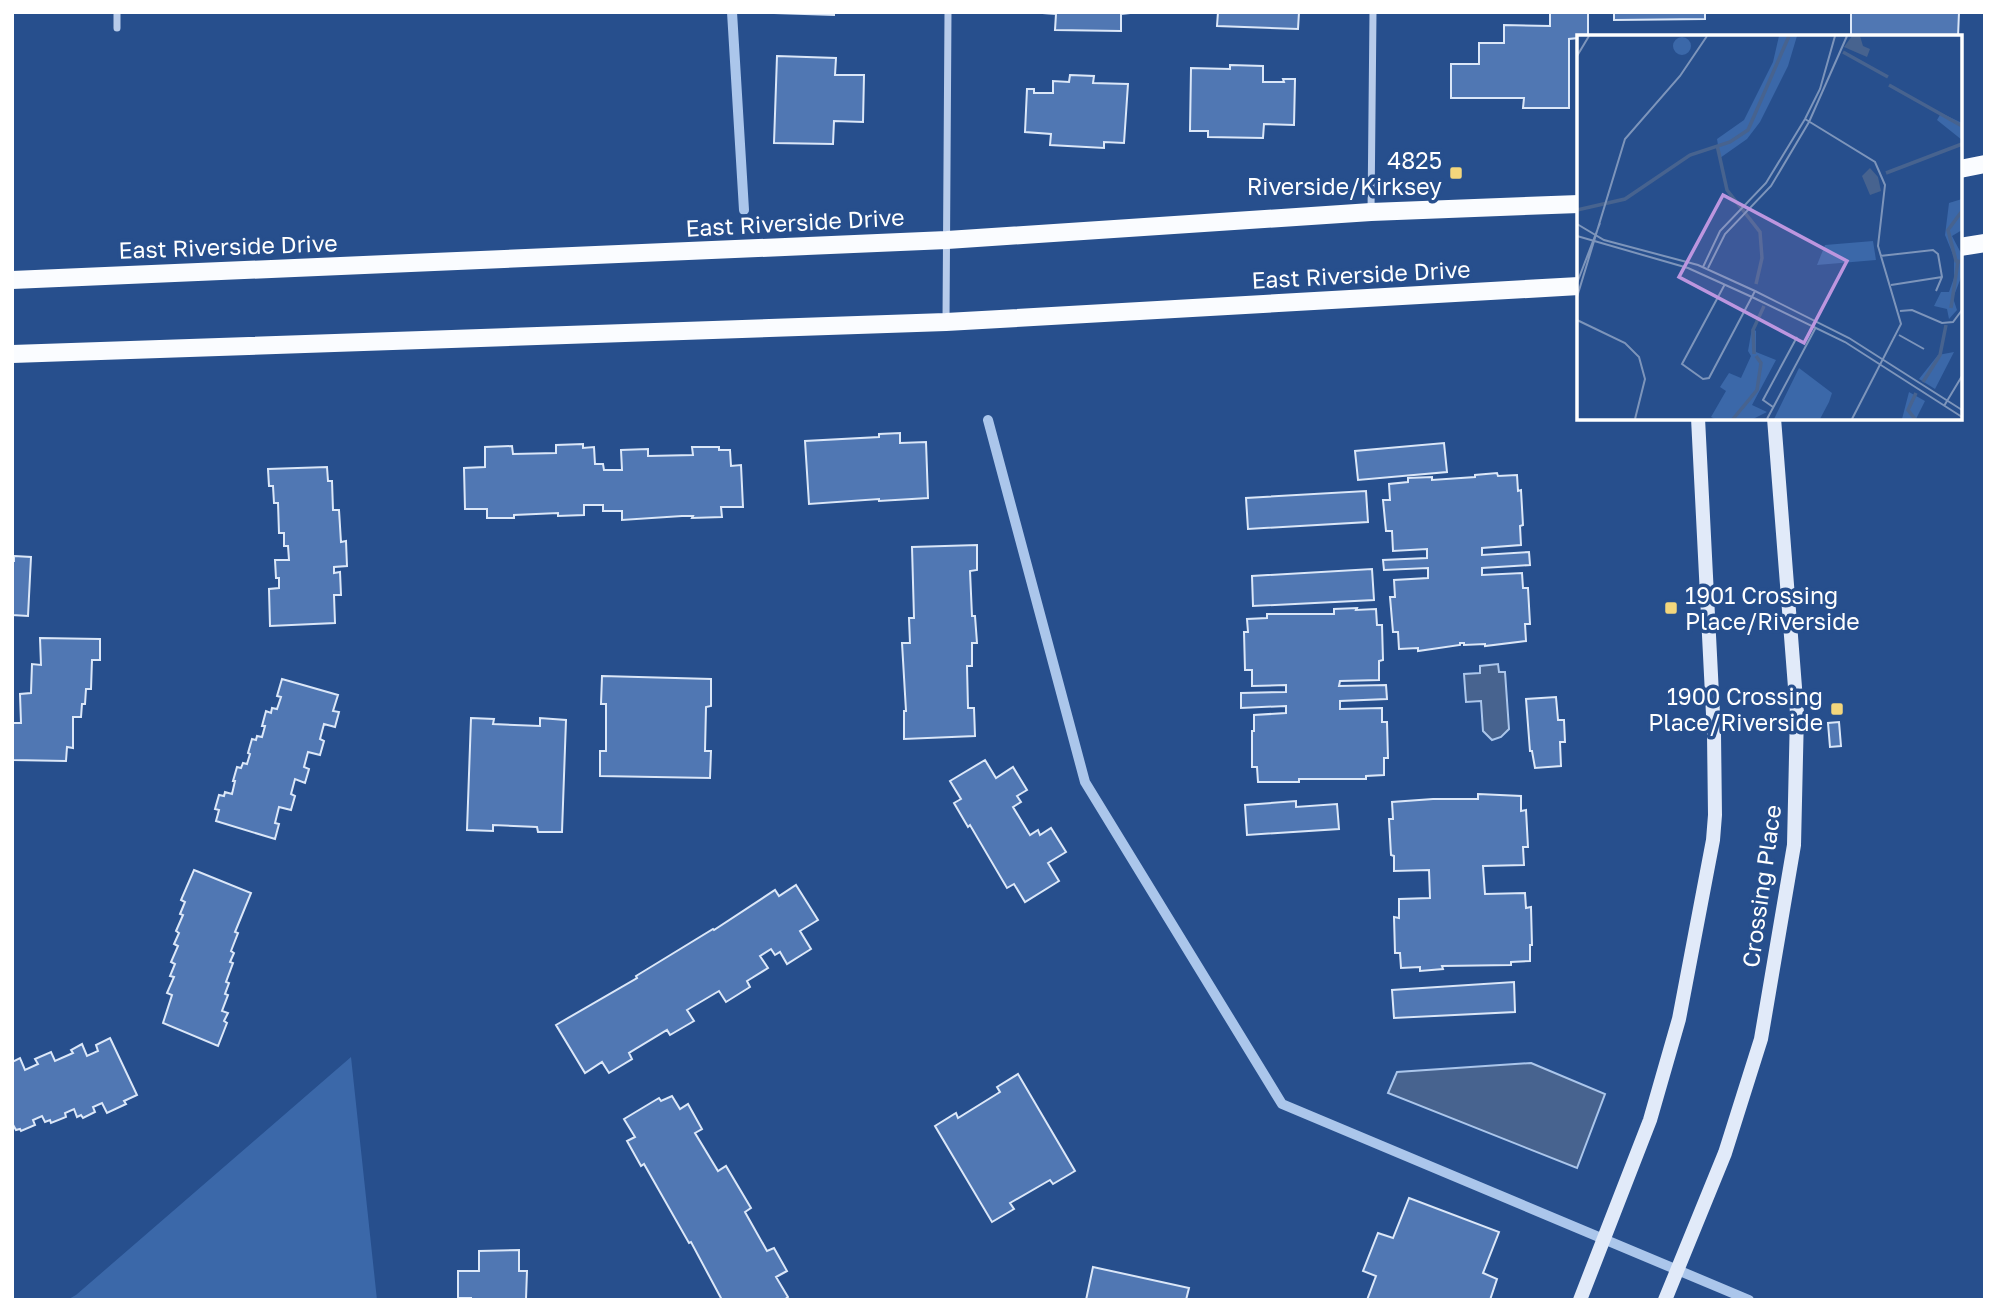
<svg xmlns="http://www.w3.org/2000/svg" width="1997" height="1312" viewBox="0 0 1997 1312" font-family="'Golos Text',sans-serif">
  <style>
    .green { fill: #3b68a9 }
    .water { fill: #47638f; stroke: #abc6eb; stroke-width: 2 }
    .lines { fill: none; stroke-linecap: round; stroke-linejoin: round }
    .stream { stroke: #abc6eb; stroke-width: 10 }
    .building { fill: #5077b3; stroke: #dbe7f8; stroke-width: 2 }
    .street { stroke: #b7cbea; stroke-width: 7 }
    .secondary { stroke: #e1eaf9; stroke-width: 14 }
    .primary { stroke: #fafcff; stroke-width: 18 }
    .poi-dot { fill: #f3d67c; stroke: #274f8d; stroke-width: 2.5 }
    .labels { text-anchor: middle; dominant-baseline: central; stroke-width: 7; stroke-linejoin: round; paint-order: stroke }
    .poi-label { font-size: 23px; fill: #fff; stroke: #274f8d; text-anchor: end }
    .street-label { font-size: 23px; fill: #fff; stroke: #274f8d }
    .inset-river { fill: none; stroke: #47638f; stroke-width: 3.5 }
    .inset-road { fill: none; stroke: #7d95bb; stroke-width: 2 }
    .view { fill: #bd96df; fill-opacity: 0.15; stroke: #bd96df; stroke-width: 3.5 }
    .inset-edge { fill: none; stroke: #fff; stroke-width: 3.5 }
  </style>
  <rect width="100%" height="100%" fill="#274f8d"/>
  <!-- green -->
  <polygon class="green" points="351,1057 377,1300 67,1300 76,1295"/>
  <!-- water -->
  <g class="water">
    <polygon points="1498,664 1499,672 1505,672 1509,729 1501,737 1492,740 1483,731 1481,701 1466,702 1464,674 1480,673 1480,666"/>
    <polygon points="1531,1063 1605,1094 1577,1168 1388,1093 1397,1072"/>
  </g>
  <g class="lines">
    <!-- stream -->
    <g class="stream">
      <polyline points="732,12 744,210"/>
      <polyline points="988,420 1085,782 1282,1104 1749,1300"/>
    </g>
  </g>
  <!-- building -->
  <g class="building">
    <polygon points="775,12 834,12 834,15 775,13"/>
    <polygon points="1029,12 1139,12 1121,14 1121,31 1055,30 1056,14"/>
    <polygon points="1218,12 1299,12 1298,29 1217,26"/>
    <polygon points="1550,12 1588,12 1588,37 1569,39 1569,108 1523,108 1524,98 1451,98 1451,64 1479,64 1479,43 1504,43 1504,25 1550,26"/>
    <polygon points="1614,12 1705,12 1705,19 1614,20"/>
    <polygon points="1851,12 1959,12 1958,37 1851,37"/>
    <polygon points="777,56 836,58 835,75 864,75 863,122 834,121 833,144 774,143"/>
    <polygon points="1230,65 1263,66 1263,82 1284,82 1283,79 1295,79 1294,125 1264,124 1263,138 1208,137 1208,131 1190,131 1191,68 1230,69"/>
    <polygon points="1070,75 1094,76 1093,83 1128,84 1124,143 1104,142 1104,148 1050,145 1051,134 1025,132 1027,89 1034,89 1034,93 1053,93 1053,81 1069,82"/>
    <polygon points="900,433 900,443 926,442 928,498 879,501 879,499 809,504 805,441 879,437 879,434"/>
    <polygon points="1444,443 1447,472 1358,480 1355,451"/>
    <polygon points="583,444 583,448 594,447 595,464 603,464 604,470 622,470 621,450 648,449 648,456 693,455 692,447 719,447 719,450 730,450 731,466 741,465 743,507 721,507 722,517 692,518 693,516 682,516 622,520 622,511 603,511 603,505 584,505 584,515 558,516 558,513 514,515 514,518 487,518 487,509 465,509 464,468 485,467 485,447 512,446 513,454 556,453 556,445"/>
    <polygon points="327,467 328,481 332,481 333,510 339,510 341,542 346,541 347,566 334,567 334,573 340,572 341,595 334,595 335,623 270,626 269,589 279,588 279,578 276,578 275,560 289,560 288,546 284,546 284,533 279,533 278,503 274,503 273,486 269,486 268,469"/>
    <polygon points="1497,473 1498,476 1517,475 1518,491 1521,490 1523,525 1520,526 1521,545 1482,548 1482,555 1529,552 1530,565 1482,568 1482,575 1522,573 1523,588 1528,588 1530,624 1525,624 1526,641 1485,646 1485,644 1464,645 1464,643 1460,643 1460,645 1418,651 1418,648 1399,649 1398,632 1393,632 1390,597 1395,597 1394,580 1428,578 1428,568 1384,570 1383,560 1427,558 1427,549 1393,551 1392,531 1386,531 1383,500 1390,500 1389,484 1408,482 1408,478 1432,477 1432,480 1475,477 1475,475"/>
    <polygon points="1366,491 1368,522 1248,529 1246,498"/>
    <polygon points="977,545 977,570 970,571 972,616 975,616 977,643 972,643 972,666 967,666 968,708 974,708 975,736 904,739 904,711 906,711 902,643 910,643 909,618 914,618 912,547"/>
    <polygon points="14,556 31,557 28,616 12,615 12,561 14,561"/>
    <polygon points="1372,569 1374,600 1253,606 1252,576"/>
    <polygon points="1357,608 1356,610 1376,609 1377,625 1382,625 1383,660 1379,661 1379,680 1340,681 1339,686 1386,685 1387,699 1340,701 1340,709 1382,708 1382,722 1387,722 1388,758 1384,758 1384,775 1366,776 1366,779 1299,779 1299,782 1258,782 1257,767 1252,767 1252,731 1254,731 1254,715 1286,713 1286,706 1241,708 1241,693 1286,692 1286,685 1252,686 1252,670 1245,670 1244,632 1248,632 1247,619 1267,618 1267,614 1334,614 1334,609"/>
    <polygon points="40,638 100,639 100,660 92,660 91,689 86,689 85,704 82,704 81,717 73,717 73,748 67,747 66,761 13,760 12,723 21,723 20,694 31,693 32,664 41,665"/>
    <polygon points="602,676 711,679 711,706 706,707 705,751 711,751 710,778 600,776 600,751 606,751 606,704 601,704"/>
    <polygon points="282,679 338,695 333,711 339,712 335,727 324,724 320,739 324,741 320,755 308,752 304,767 309,769 305,783 295,779 291,794 295,796 291,810 279,807 275,823 279,824 275,839 216,821 219,810 215,809 219,795 224,796 225,792 232,794 235,781 233,781 237,767 241,768 243,763 247,764 250,754 248,753 252,739 256,740 257,736 262,737 265,726 262,726 266,711 271,713 272,708 277,709 281,697 277,696"/>
    <polygon points="1556,697 1558,720 1564,720 1565,742 1560,742 1561,766 1535,768 1532,751 1530,751 1526,699"/>
    <polygon points="471,718 494,719 493,724 540,726 540,718 566,720 562,832 538,832 537,827 493,825 493,831 467,830"/>
    <polygon points="1839,722 1841,746 1830,747 1828,723"/>
    <polygon points="985,760 996,778 1013,767 1027,790 1017,796 1021,802 1013,807 1030,835 1038,830 1040,835 1051,828 1066,852 1048,863 1059,881 1025,902 1014,884 1007,888 970,825 968,827 954,803 961,799 950,781"/>
    <polygon points="1478,794 1521,796 1521,811 1526,810 1528,847 1523,847 1524,865 1483,866 1485,894 1525,893 1526,908 1531,907 1532,945 1530,945 1530,961 1511,962 1511,965 1442,966 1443,969 1420,971 1420,967 1401,968 1400,953 1395,953 1394,917 1399,918 1399,899 1430,898 1429,870 1394,871 1394,856 1391,855 1389,819 1393,819 1392,802 1433,799 1478,799"/>
    <polygon points="1296,801 1296,807 1337,804 1339,829 1247,835 1245,805"/>
    <polygon points="194,870 251,893 235,932 238,933 231,951 234,953 230,962 233,963 226,982 229,983 225,994 228,995 222,1011 228,1013 224,1021 227,1023 218,1046 163,1023 172,995 167,993 174,977 170,976 175,964 171,962 178,946 174,944 179,933 176,931 183,915 180,914 185,902 181,900"/>
    <polygon points="796,885 818,920 800,931 811,949 787,964 780,952 775,955 771,949 760,956 768,968 747,981 750,987 726,1002 719,991 687,1010 694,1021 670,1035 667,1030 629,1053 632,1059 609,1073 602,1062 585,1073 556,1025 637,978 636,976 713,929 714,930 775,890 779,896"/>
    <polygon points="1514,982 1515,1012 1394,1018 1392,990"/>
    <polygon points="110,1038 137,1095 124,1101 126,1104 107,1113 102,1103 93,1107 95,1112 83,1118 81,1115 77,1117 74,1109 65,1113 66,1117 51,1123 50,1120 45,1122 42,1116 33,1120 35,1125 21,1131 20,1129 16,1130 12,1123 12,1062 20,1058 25,1070 38,1064 35,1059 51,1052 55,1061 73,1053 71,1050 82,1044 87,1056 98,1051 96,1045"/>
    <polygon points="1018,1074 1075,1171 1053,1184 1050,1180 1010,1203 1014,1209 992,1222 935,1126 956,1113 958,1118 1000,1092 997,1087"/>
    <polygon points="672,1096 680,1109 688,1104 702,1129 695,1133 718,1171 726,1166 751,1208 745,1212 767,1251 774,1248 787,1271 776,1277 788,1297 784,1300 722,1300 691,1242 689,1243 644,1164 641,1166 627,1141 635,1137 624,1119 659,1098 661,1101"/>
    <polygon points="1409,1198 1499,1232 1483,1273 1497,1279 1490,1300 1367,1300 1376,1276 1363,1271 1378,1233 1393,1238"/>
    <polygon points="519,1250 519,1271 527,1271 526,1299 471,1300 471,1298 458,1298 458,1271 479,1271 479,1251"/>
    <polygon points="1093,1267 1189,1288 1186,1300 1086,1300"/>
  </g>
  <g class="lines">
    <!-- street -->
    <g class="street">
      <polyline points="117,28 117,12"/>
      <polyline points="1371,212 1373,12"/>
      <polyline points="946,321 948,12"/>
    </g>
    <!-- secondary -->
    <g class="secondary">
      <polyline points="1580,1300 1650,1120 1679,1019 1713,840 1715,815 1714,734 1698,418"/>
      <polyline points="1665,1300 1725,1153 1761,1039 1794,845 1797,713 1774,418"/>
    </g>
    <!-- primary -->
    <g class="primary">
      <polyline points="1960,169 1985,164"/>
      <polyline points="1960,247 1985,243"/>
      <polyline points="12,280 947,240 1371,212 1579,204"/>
      <polyline points="12,354 946,322 1579,286"/>
    </g>
  </g>
  <!-- markers -->
  <g class="poi-dot">
    <rect x="1449" y="166" width="14" height="14" rx="3.5"/>
    <rect x="1664" y="601" width="14" height="14" rx="3.5"/>
    <rect x="1830" y="702" width="14" height="14" rx="3.5"/>
  </g>
  <g class="labels">
    <!-- poi labels -->
    <g class="poi-label">
      <text x="1442" y="160">4825<tspan x="1442" dy="26">Riverside/Kirksey</tspan></text>
      <text x="1685" y="595" text-anchor="start">1901 Crossing<tspan x="1685" dy="26">Place/Riverside</tspan></text>
      <text x="1823" y="696">1900 Crossing<tspan x="1823" dy="26">Place/Riverside</tspan></text>
    </g>
    <!-- street labels -->
    <g class="street-label">
      <text transform="translate(795 222) rotate(-3)">East Riverside Drive</text>
      <text transform="translate(228 246) rotate(-2)">East Riverside Drive</text>
      <text transform="translate(1361 274) rotate(-3)">East Riverside Drive</text>
      <text transform="translate(1761 886) rotate(-82)">Crossing Place</text>
    </g>
  </g>
  <!-- overview -->
  <g transform="translate(1577 35)">
    <rect width="385" height="385" fill="#274f8d"/>
    <path d="M 202,1 L 220,1 L 211,31 L 183,87 L 170,104 L 143,123 L 140,104 L 167,85 L 196,27 ZM96 11a9 9 0 1 1 18 0a9 9 0 1 1-18 0ZM 364,78 L 385,88 L 385,105 L 360,85 ZM 385,164 L 385,195 L 375,201 L 385,220 L 385,240 L 376,263 L 380,275 L 372,284 L 370,274 L 357,271 L 364,257 L 372,257 L 377,243 L 377,222 L 368,200 L 372,168 ZM 296,206 L 299,225 L 240,230 L 248,210 ZM 175,293 L 179,296 L 179,317 L 199,325 L 175,370 L 190,377 L 176,384 L 138,384 L 134,382 L 149,356 L 143,352 L 152,338 L 164,343 L 174,321 L 171,316 ZM 377,317 L 358,354 L 342,344 L 361,320 ZM 222,333 L 255,358 L 252,367 L 243,384 L 197,384 ZM 332,357 L 348,366 L 339,384 L 325,384 Z" fill="#3b68a9"/>
    <path d="M 275,1 L 283,1 L 286,11 L 293,14 L 290,22 L 267,12 ZM 293,133 L 301,142 L 304,156 L 293,160 L 285,141 Z" fill="#47638f"/>
    <path class="inset-river" d="M 266,17 L 311,42M 312,50 L 385,91M 140,110 L 150,155 L 183,197 L 185,223 L 179,249M 309,138 L 385,109M 0,175 L 48,164 L 113,120 L 153,107 L 171,95 L 212,1M 385,176 L 371,195 L 379,226 L 385,227M 374,273 L 381,226M 177,319 L 176,295 L 187,271M 346,347 L 363,320 L 369,290M 156,384 L 180,355 L 184,328 L 179,321M 338,384 L 331,375 L 339,358"/>
    <path class="inset-road" d="M 0,21 L 12,1M 228,84 L 298,127 L 308,150 L 301,211 L 324,289 L 275,384M 0,189 L 27,205 L 121,230 L 178,256 L 272,303 L 385,375M 0,201 L 111,233 L 175,262 L 268,307 L 385,382M 303,221 L 356,215 L 361,219 L 365,242 L 359,256M 126,232 L 143,196 L 189,148 L 228,84 L 243,54 L 258,1M 131,233 L 148,199 L 194,151 L 232,87 L 270,1M 0,248 L 23,188M 148,249 L 105,329 L 126,344 L 132,343 L 178,256M 314,250 L 365,242M 0,262 L 48,104 L 103,41 L 130,1M 323,276 L 335,275 L 365,288 L 376,287 L 385,275M 0,285 L 48,308 L 62,322 L 68,344 L 58,384M 322,300 L 347,314M 367,371 L 385,341M 196,372 L 186,365 L 220,302M 190,384 L 239,292"/>
    <path class="view" d="M 146,160 L 270,226 L 227,308 L 102,242 Z"/>
    <rect width="385" height="385" class="inset-edge"/>
  </g>
  <!-- border -->
  <rect width="1997" height="1312" fill="none" stroke="#ffffff" stroke-width="28"/>
</svg>
